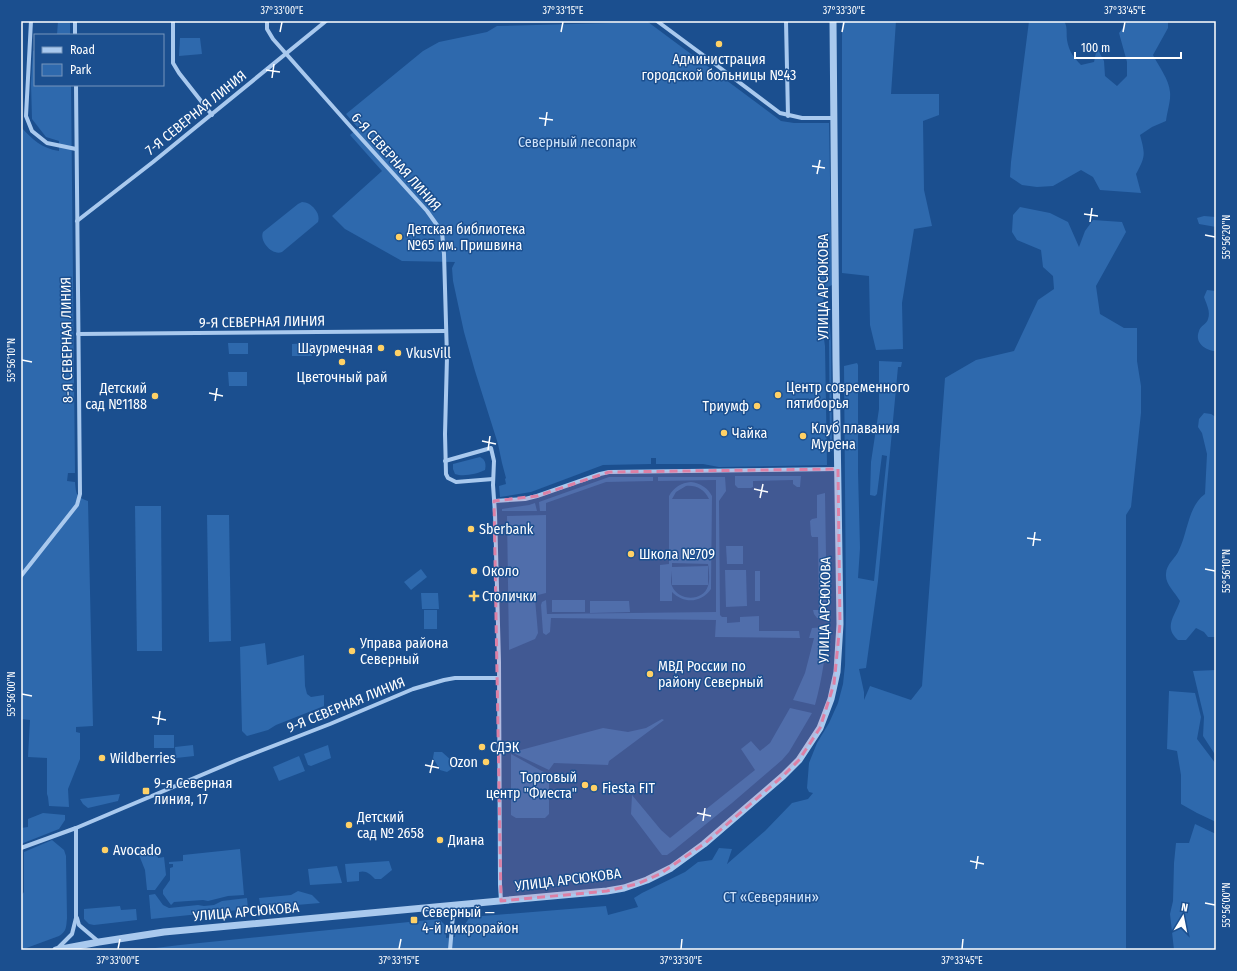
<svg xmlns="http://www.w3.org/2000/svg" width="1237" height="971" viewBox="0 0 1237 971" font-family="'Fira Sans Condensed',sans-serif">
  <style>
    .green { fill: #2e69ad; fill-rule: evenodd }
    .lines { fill: none; stroke-linecap: round; stroke-linejoin: round }
    .minor { stroke: #a9c9ee; stroke-width: 4 }
    .tertiary { stroke: #a9c9ee; stroke-width: 7 }
    .marked { fill: #dd80a5; fill-opacity: 0.2; stroke: #dd80a5; stroke-width: 3; stroke-dasharray: 8 5; stroke-linejoin: round }
    .ticks { fill: none; stroke: #fff; stroke-width: 1.5 }
    .poi-dot { fill: #ffd166; stroke: #1b4f8f; stroke-width: 1.5 }
    .labels { text-anchor: middle; dominant-baseline: central; stroke-width: 3; stroke-linejoin: round; paint-order: stroke }
    .poi-label { font-size: 14px; fill: #fff; stroke: #1b4f8f; text-anchor: start }
    .street-label { font-size: 14px; fill: #fff; stroke: #1b4f8f }
    .park-label { font-size: 14px; fill: #cfe3fa; stroke: #1b4f8f }
    .neatline { fill: none; stroke: #fff; stroke-width: 1.5 }
    .ticks-label { font-size: 10px; text-anchor: middle; fill: #fff }
  </style>
  <rect width="100%" height="100%" fill="#1b4f8f"/>
  <!-- green -->
  <g class="green">
    <polygon points="58,21 70,21 70,35 57,35"/>
    <polygon points="842,21 896,21 891,94 939,94 939,115 923,121 924,190 932,226 914,229 902,303 903,349 876,350 870,325 869,276 842,273"/>
    <path d="M 1029,21 L 1064,21 C 1068,27 1066,33 1067,40 C 1069,51 1073,57 1081,65 L 1094,62 L 1097,48 L 1104,61 L 1105,76 L 1117,86 L 1127,76 L 1127,62 L 1119,33 L 1128,21 L 1168,21 L 1168,28 L 1153,55 C 1159,67 1169,79 1170,92 C 1171,101 1167,112 1166,121 L 1152,127 L 1140,135 C 1145,154 1146,156 1136,174 L 1141,193 L 1100,190 L 1093,177 L 1081,170 L 1053,186 L 1037,187 L 1022,185 L 1010,177 L 1011,162 Z"/>
    <polygon points="648,22 781,121 794,123 829,123 832,285 824,289 823,308 818,314 821,318 825,346 827,465 719,467 703,464 656,464 656,458 651,458 651,464 603,465 531,492 500,497 499,486 506,484 505,479 506,478 502,463 498,444 475,371 464,332 453,281 452,268 455,262 402,261 345,229 332,216 382,171 350,135 358,128 346,114 423,51 439,42 487,32 497,26"/>
    <polygon points="180,38 200,38 202,54 179,56"/>
    <path d="M 35,50 L 35,85 L 71,85 L 75,473 L 68,473 L 67,481 L 75,482 C 76,494 76,497 88,501 L 93,726 L 76,727 L 76,732 L 80,733 L 80,759 L 68,789 L 69,807 L 49,806 L 48,797 L 47,794 L 47,758 L 28,757 L 30,720 L 21,719 L 21,127 C 33,140 41,148 59,151 L 59,141 L 46,137 L 32,119 L 31,83 L 33,51 Z"/>
    <path d="M 302,202 C 311,202 321,213 318,222 L 282,252 C 272,256 259,241 263,232 L 298,204 Z"/>
    <polygon points="1020,207 1050,213 1068,222 1079,247 1085,231 1093,220 1122,222 1126,232 1096,286 1100,314 1124,328 1137,328 1137,361 1141,386 1141,413 1131,507 1126,515 1126,950 139,950 180,945 439,919 446,926 446,938 455,937 456,927 463,927 470,917 606,906 608,915 638,907 634,898 642,893 685,872 698,862 712,860 719,848 732,849 727,864 765,831 792,803 808,799 813,793 809,792 807,788 809,763 817,743 829,723 838,703 843,684 845,665 846,607 844,366 857,363 858,365 858,472 860,548 858,578 874,581 887,456 882,455 877,494 875,496 870,495 871,462 879,409 879,361 902,362 901,367 898,367 878,581 866,668 859,669 864,692 864,700 870,686 911,700 922,686 945,378 976,360 1014,351 1038,300 1054,289 1053,276 1043,267 1041,250 1017,240 1012,232 1013,215"/>
    <polygon points="1204,216 1216,217 1216,227 1199,224 1197,218"/>
    <path d="M 1207,290 L 1216,291 L 1216,351 C 1206,351 1194,343 1199,331 C 1200,326 1207,324 1208,319 C 1211,312 1206,303 1204,297 Z"/>
    <polygon points="828,321 830,325 831,342 832,451 830,451 829,341"/>
    <polygon points="228,343 248,343 248,354 229,354"/>
    <polygon points="312,343 312,356 292,356 292,344"/>
    <polygon points="228,372 247,372 247,386 229,386"/>
    <path d="M 1204,413 L 1211,414 L 1216,417 L 1216,637 L 1208,637 L 1204,632 L 1196,628 L 1186,640 L 1178,640 C 1163,627 1175,616 1180,601 C 1175,592 1165,584 1166,574 C 1166,564 1176,558 1179,550 C 1188,532 1188,506 1205,494 L 1207,454 L 1202,433 L 1198,427 L 1199,419 Z"/>
    <path d="M 480,457 C 486,460 486,465 485,470 C 477,474 463,477 455,474 L 453,469 L 453,464 Z"/>
    <polygon points="735,476 801,476 800,487 797,487 793,484 793,480 753,481 753,487 751,488 738,488 735,485"/>
    <polygon points="609,477 653,477 653,481 606,482 546,503 546,511 540,511 539,502"/>
    <polygon points="658,477 725,477 726,491 719,501 720,615 722,617 727,617 727,623 740,622 740,617 759,616 759,631 799,631 800,638 715,637 716,620 551,618 550,632 546,635 543,633 541,605 542,602 546,600 547,614 716,612 716,480 658,481"/>
    <path d="M 691,482 C 700,483 708,488 712,496 L 711,589 C 701,603 684,604 672,592 L 672,601 L 660,601 L 660,565 L 669,564 L 669,496 C 674,487 681,483 691,482 ZM 686,486 C 696,485 704,489 709,499 L 672,499 L 676,492 ZM 672,563 L 708,564 C 709,570 710,580 708,586 C 703,602 678,601 672,586 C 670,582 672,575 672,570 L 672,585 L 708,585 L 708,566 L 672,567 Z"/>
    <polygon points="825,493 827,618 817,618 814,614 813,610 819,610 818,537 812,537 811,535 810,521 812,519 817,518 817,495"/>
    <polygon points="535,503 537,511 502,511 502,509 529,505"/>
    <polygon points="135,506 161,506 162,651 137,651"/>
    <polygon points="207,515 229,515 231,641 209,642"/>
    <polygon points="546,515 546,593 538,595 535,599 538,633 535,639 509,650 507,516"/>
    <polygon points="726,546 743,546 743,564 727,564"/>
    <polygon points="421,569 427,577 411,590 404,582"/>
    <polygon points="725,570 746,570 747,606 726,607"/>
    <rect x="755" y="571" width="5" height="30"/>
    <polygon points="421,593 438,593 439,609 422,609"/>
    <rect x="552" y="600" width="33" height="12"/>
    <polygon points="590,601 629,601 630,612 590,613"/>
    <rect x="424" y="610" width="13" height="19"/>
    <path d="M 827,627 C 826,654 822,679 815,705 L 793,700 L 805,673 L 814,638 L 809,638 L 812,628 Z"/>
    <polygon points="265,643 267,665 304,655 305,686 307,694 311,697 324,695 324,706 276,725 268,730 247,736 242,731 240,647"/>
    <polygon points="1216,670 1216,756 1203,736 1204,717 1193,671"/>
    <polygon points="1169,691 1195,693 1201,717 1197,739 1216,764 1216,822 1197,813 1181,804 1181,775 1177,751 1167,749"/>
    <polygon points="790,708 812,713 789,752 782,760 732,803 674,850 667,855 662,855 631,814 632,795 661,830 670,838 755,770 741,749 751,741 760,751 770,743"/>
    <polygon points="662,719 664,720 609,761 608,765 554,763 549,770 511,752 511,750 517,751 603,728 628,732 646,728"/>
    <rect x="154" y="735" width="20" height="13"/>
    <polygon points="193,745 194,756 176,758 175,747"/>
    <polygon points="328,745 331,758 311,766 308,765 304,754"/>
    <polygon points="434,752 442,752 451,760 453,767 450,770 447,772 440,770 433,758"/>
    <polygon points="511,754 549,775 549,814 545,818 516,818 511,815"/>
    <polygon points="299,756 305,771 279,781 273,767"/>
    <polygon points="120,794 118,801 88,808 83,804 80,799"/>
    <polygon points="43,813 65,815 65,820 59,829 21,844 21,828 28,827 28,819"/>
    <polygon points="1195,824 1216,834 1216,950 1174,950 1170,914 1173,901 1174,863 1176,843 1189,843"/>
    <path d="M 52,840 L 64,850 L 66,856 L 67,918 C 66,927 67,931 59,936 L 21,950 L 21,896 L 24,892 L 24,852 Z"/>
    <polygon points="240,849 244,895 228,896 208,901 203,900 174,902 171,905 163,894 163,890 170,880 170,868 173,867 173,864 169,864 169,862 183,861 183,855"/>
    <polygon points="157,854 158,858 164,857 166,875 155,890 147,890 145,870 139,855"/>
    <path d="M 389,861 L 392,870 L 381,879 L 375,879 C 370,874 366,870 359,872 L 359,881 L 347,882 L 345,864 Z"/>
    <polygon points="337,866 342,883 310,885 308,869"/>
    <polygon points="298,891 312,895 320,903 261,908 259,898 291,895"/>
    <polygon points="155,894 163,905 169,908 198,905 204,906 214,905 222,901 247,898 248,909 151,919 149,895"/>
    <polygon points="120,906 121,910 136,909 137,920 94,925 89,924 84,919 84,909"/>
  </g>
  <g class="lines">
    <!-- minor -->
    <g class="minor">
      <polyline points="31,21 26,116 32,131 47,143 76,149"/>
      <polyline points="75,21 75,35"/>
      <polyline points="173,21 173,63 179,73 212,115"/>
      <polyline points="267,21 267,29 273,39 350,126 427,211 442,232 444,254 447,357 445,434 446,474 448,478 456,482 493,479"/>
      <polyline points="657,21 707,58 780,113 802,118 834,118"/>
      <polyline points="786,21 788,116"/>
      <polyline points="77,221 153,162 326,21"/>
      <polyline points="78,334 446,331"/>
      <polyline points="445,461 491,448 494,461 493,485 495,513 499,662 500,885 501,901"/>
      <polyline points="494,501 525,499 537,496 600,474 609,472 838,469"/>
      <polyline points="21,576 77,505 80,494 76,85"/>
      <polyline points="21,848 76,828 237,760 330,724 413,689 444,680 455,678 499,678"/>
      <polyline points="77,918 79,925 99,942"/>
      <polyline points="58,948 72,934 76,918 76,828"/>
      <polyline points="450,950 453,915 452,906"/>
    </g>
    <!-- tertiary -->
    <polyline class="tertiary" points="56,950 99,942 164,932 552,896 607,891 624,888 647,880 671,868 704,844 783,776 799,760 820,728 831,699 837,672 840,624 836,360 833,21"/>
  </g>
  <!-- marked area -->
  <path class="marked" d="M 838,469 L 840,624 L 834,684 L 820,728 L 799,760 L 783,776 L 704,844 L 660,874 L 637,884 L 607,891 L 501,901 L 494,501 L 537,496 L 609,472 Z"/>
  <!-- ticks -->
  <path class="ticks" d="M 280,32 L 282,22M 561,32 L 563,22M 842,32 L 844,22M 1123,32 L 1125,22M 266,70 L 280,72M 272,78 L 274,64M 539,118 L 553,120M 545,126 L 547,112M 812,166 L 825,168M 817,174 L 820,160M 1084,214 L 1098,216M 1090,222 L 1092,208M 1205,235 L 1215,237M 22,360 L 32,362M 209,393 L 223,396M 215,401 L 217,388M 482,441 L 496,444M 488,450 L 490,436M 754,489 L 768,492M 760,498 L 763,484M 1027,538 L 1041,540M 1033,546 L 1035,532M 1205,569 L 1215,571M 22,694 L 32,696M 152,717 L 166,720M 158,725 L 160,711M 425,765 L 439,768M 430,773 L 433,760M 697,813 L 711,816M 703,821 L 705,808M 970,861 L 984,864M 976,869 L 978,856M 1205,903 L 1215,905M 118,949 L 120,939M 399,949 L 401,939M 681,949 L 682,939M 962,949 L 963,939"/>
  <!-- markers -->
  <g class="poi-dot">
    <circle cx="719" cy="44" r="4"/>
    <circle cx="399" cy="237" r="4"/>
    <circle cx="381" cy="348" r="4"/>
    <circle cx="398" cy="353" r="4"/>
    <circle cx="342" cy="362" r="4"/>
    <circle cx="778" cy="395" r="4"/>
    <circle cx="155" cy="396" r="4"/>
    <circle cx="757" cy="406" r="4"/>
    <circle cx="724" cy="433" r="4"/>
    <circle cx="803" cy="436" r="4"/>
    <circle cx="471" cy="529" r="4"/>
    <circle cx="631" cy="554" r="4"/>
    <circle cx="474" cy="571" r="4"/>
    <path d="M472 590h4v4h4v4h-4v4h-4v-4h-4v-4h4z"/>
    <circle cx="352" cy="651" r="4"/>
    <circle cx="650" cy="674" r="4"/>
    <circle cx="482" cy="747" r="4"/>
    <circle cx="102" cy="758" r="4"/>
    <circle cx="486" cy="762" r="4"/>
    <circle cx="585" cy="785" r="4"/>
    <circle cx="594" cy="788" r="4"/>
    <rect x="142" y="787" width="8" height="8" rx="2"/>
    <circle cx="349" cy="825" r="4"/>
    <circle cx="440" cy="840" r="4"/>
    <circle cx="105" cy="850" r="4"/>
    <rect x="410" y="916" width="8" height="8" rx="2"/>
  </g>
  <g class="labels">
    <!-- poi labels -->
    <g class="poi-label">
      <text x="719" y="59" text-anchor="middle">Администрация<tspan x="719" dy="16">городской больницы №43</tspan></text>
      <text x="407" y="229">Детская библиотека<tspan x="407" dy="16">№65 им. Пришвина</tspan></text>
      <text x="373" y="348" text-anchor="end">Шаурмечная</text>
      <text x="406" y="353">VkusVill</text>
      <text x="342" y="377" text-anchor="middle">Цветочный рай</text>
      <text x="786" y="387">Центр современного<tspan x="786" dy="16">пятиборья</tspan></text>
      <text x="147" y="388" text-anchor="end">Детский<tspan x="147" dy="16">сад №1188</tspan></text>
      <text x="749" y="406" text-anchor="end">Триумф</text>
      <text x="811" y="428">Клуб плавания<tspan x="811" dy="16">Мурена</tspan></text>
      <text x="732" y="433">Чайка</text>
      <text x="479" y="529">Sberbank</text>
      <text x="639" y="554">Школа №709</text>
      <text x="482" y="571">Около</text>
      <text x="482" y="596">Столички</text>
      <text x="360" y="643">Управа района<tspan x="360" dy="16">Северный</tspan></text>
      <text x="658" y="666">МВД России по<tspan x="658" dy="16">району Северный</tspan></text>
      <text x="490" y="747">СДЭК</text>
      <text x="110" y="758">Wildberries</text>
      <text x="478" y="762" text-anchor="end">Ozon</text>
      <text x="577" y="777" text-anchor="end">Торговый<tspan x="577" dy="16">центр "Фиеста"</tspan></text>
      <text x="154" y="783">9-я Северная<tspan x="154" dy="16">линия, 17</tspan></text>
      <text x="602" y="788">Fiesta FIT</text>
      <text x="357" y="817">Детский<tspan x="357" dy="16">сад № 2658</tspan></text>
      <text x="448" y="840">Диана</text>
      <text x="113" y="850">Avocado</text>
      <text x="422" y="912">Северный —<tspan x="422" dy="16">4-й микрорайон</tspan></text>
    </g>
    <!-- street labels -->
    <g class="street-label">
      <text transform="translate(196 113) rotate(-39)">7-Я СЕВЕРНАЯ ЛИНИЯ</text>
      <text transform="translate(396 162) rotate(48)">6-Я СЕВЕРНАЯ ЛИНИЯ</text>
      <text transform="translate(823 287) rotate(-90)">УЛИЦА АРСЮКОВА</text>
      <text transform="translate(262 322) rotate(-1)">9-Я СЕВЕРНАЯ ЛИНИЯ</text>
      <text transform="translate(67 340) rotate(-91)">8-Я СЕВЕРНАЯ ЛИНИЯ</text>
      <text transform="translate(825 610) rotate(-89)">УЛИЦА АРСЮКОВА</text>
      <text transform="translate(346 705) rotate(-22)">9-Я СЕВЕРНАЯ ЛИНИЯ</text>
      <text transform="translate(568 880) rotate(-7)">УЛИЦА АРСЮКОВА</text>
      <text transform="translate(246 912) rotate(-5)">УЛИЦА АРСЮКОВА</text>
    </g>
    <!-- park labels -->
    <g class="park-label">
      <text x="577" y="142">Северный лесопарк</text>
      <text x="771" y="897">СТ «Северянин»</text>
    </g>
  </g>
  <!-- border -->
  <rect width="1237" height="971" fill="none" stroke="#1b4f8f" stroke-width="44"/>
  <!-- legend -->
  <rect x="34" y="34" width="130" height="52" fill="#1b4f8f" stroke="#7695bc"/>
  <rect x="42" y="47" width="20" height="6" fill="#a9c9ee" stroke="#7695bc"/>
  <text x="70" y="54" font-size="12" fill="#ffffff">Road</text>
  <rect x="42" y="64" width="20" height="12" fill="#2e69ad" stroke="#7695bc"/>
  <text x="70" y="74" font-size="12" fill="#ffffff">Park</text>
  <!-- north arrow -->
  <g transform="translate(1183 917) rotate(10)" stroke="#1b4f8f" stroke-width="3" paint-order="stroke">
  <path d="M0-3L7 15L0 10L-7 15Z" fill="#ffffff"/>
  <text y="-6" font-size="11" font-weight="bold" text-anchor="middle" fill="#ffffff">N</text>
  </g>
  <!-- scale -->
  <path d="M1075 52v6h106v-6" fill="none" stroke="#ffffff" stroke-width="2"/>
  <text x="1081" y="52" font-size="12" fill="#ffffff" stroke="#1b4f8f" stroke-width="3" paint-order="stroke">100 m</text>
  <rect x="22" y="22" width="1193" height="927" class="neatline"/>
  <g class="ticks-label">
    <text x="282" y="14">37°33'00"E</text>
    <text x="563" y="14">37°33'15"E</text>
    <text x="844" y="14">37°33'30"E</text>
    <text x="1125" y="14">37°33'45"E</text>
    <text transform="translate(1226 237) rotate(-90)" y="4">55°56'20"N</text>
    <text transform="translate(11 360) rotate(-90)" y="4">55°56'10"N</text>
    <text transform="translate(1226 571) rotate(-90)" y="4">55°56'10"N</text>
    <text transform="translate(11 694) rotate(-90)" y="4">55°56'00"N</text>
    <text transform="translate(1226 905) rotate(-90)" y="4">55°56'00"N</text>
    <text x="118" y="964">37°33'00"E</text>
    <text x="399" y="964">37°33'15"E</text>
    <text x="681" y="964">37°33'30"E</text>
    <text x="962" y="964">37°33'45"E</text>
  </g>
</svg>
